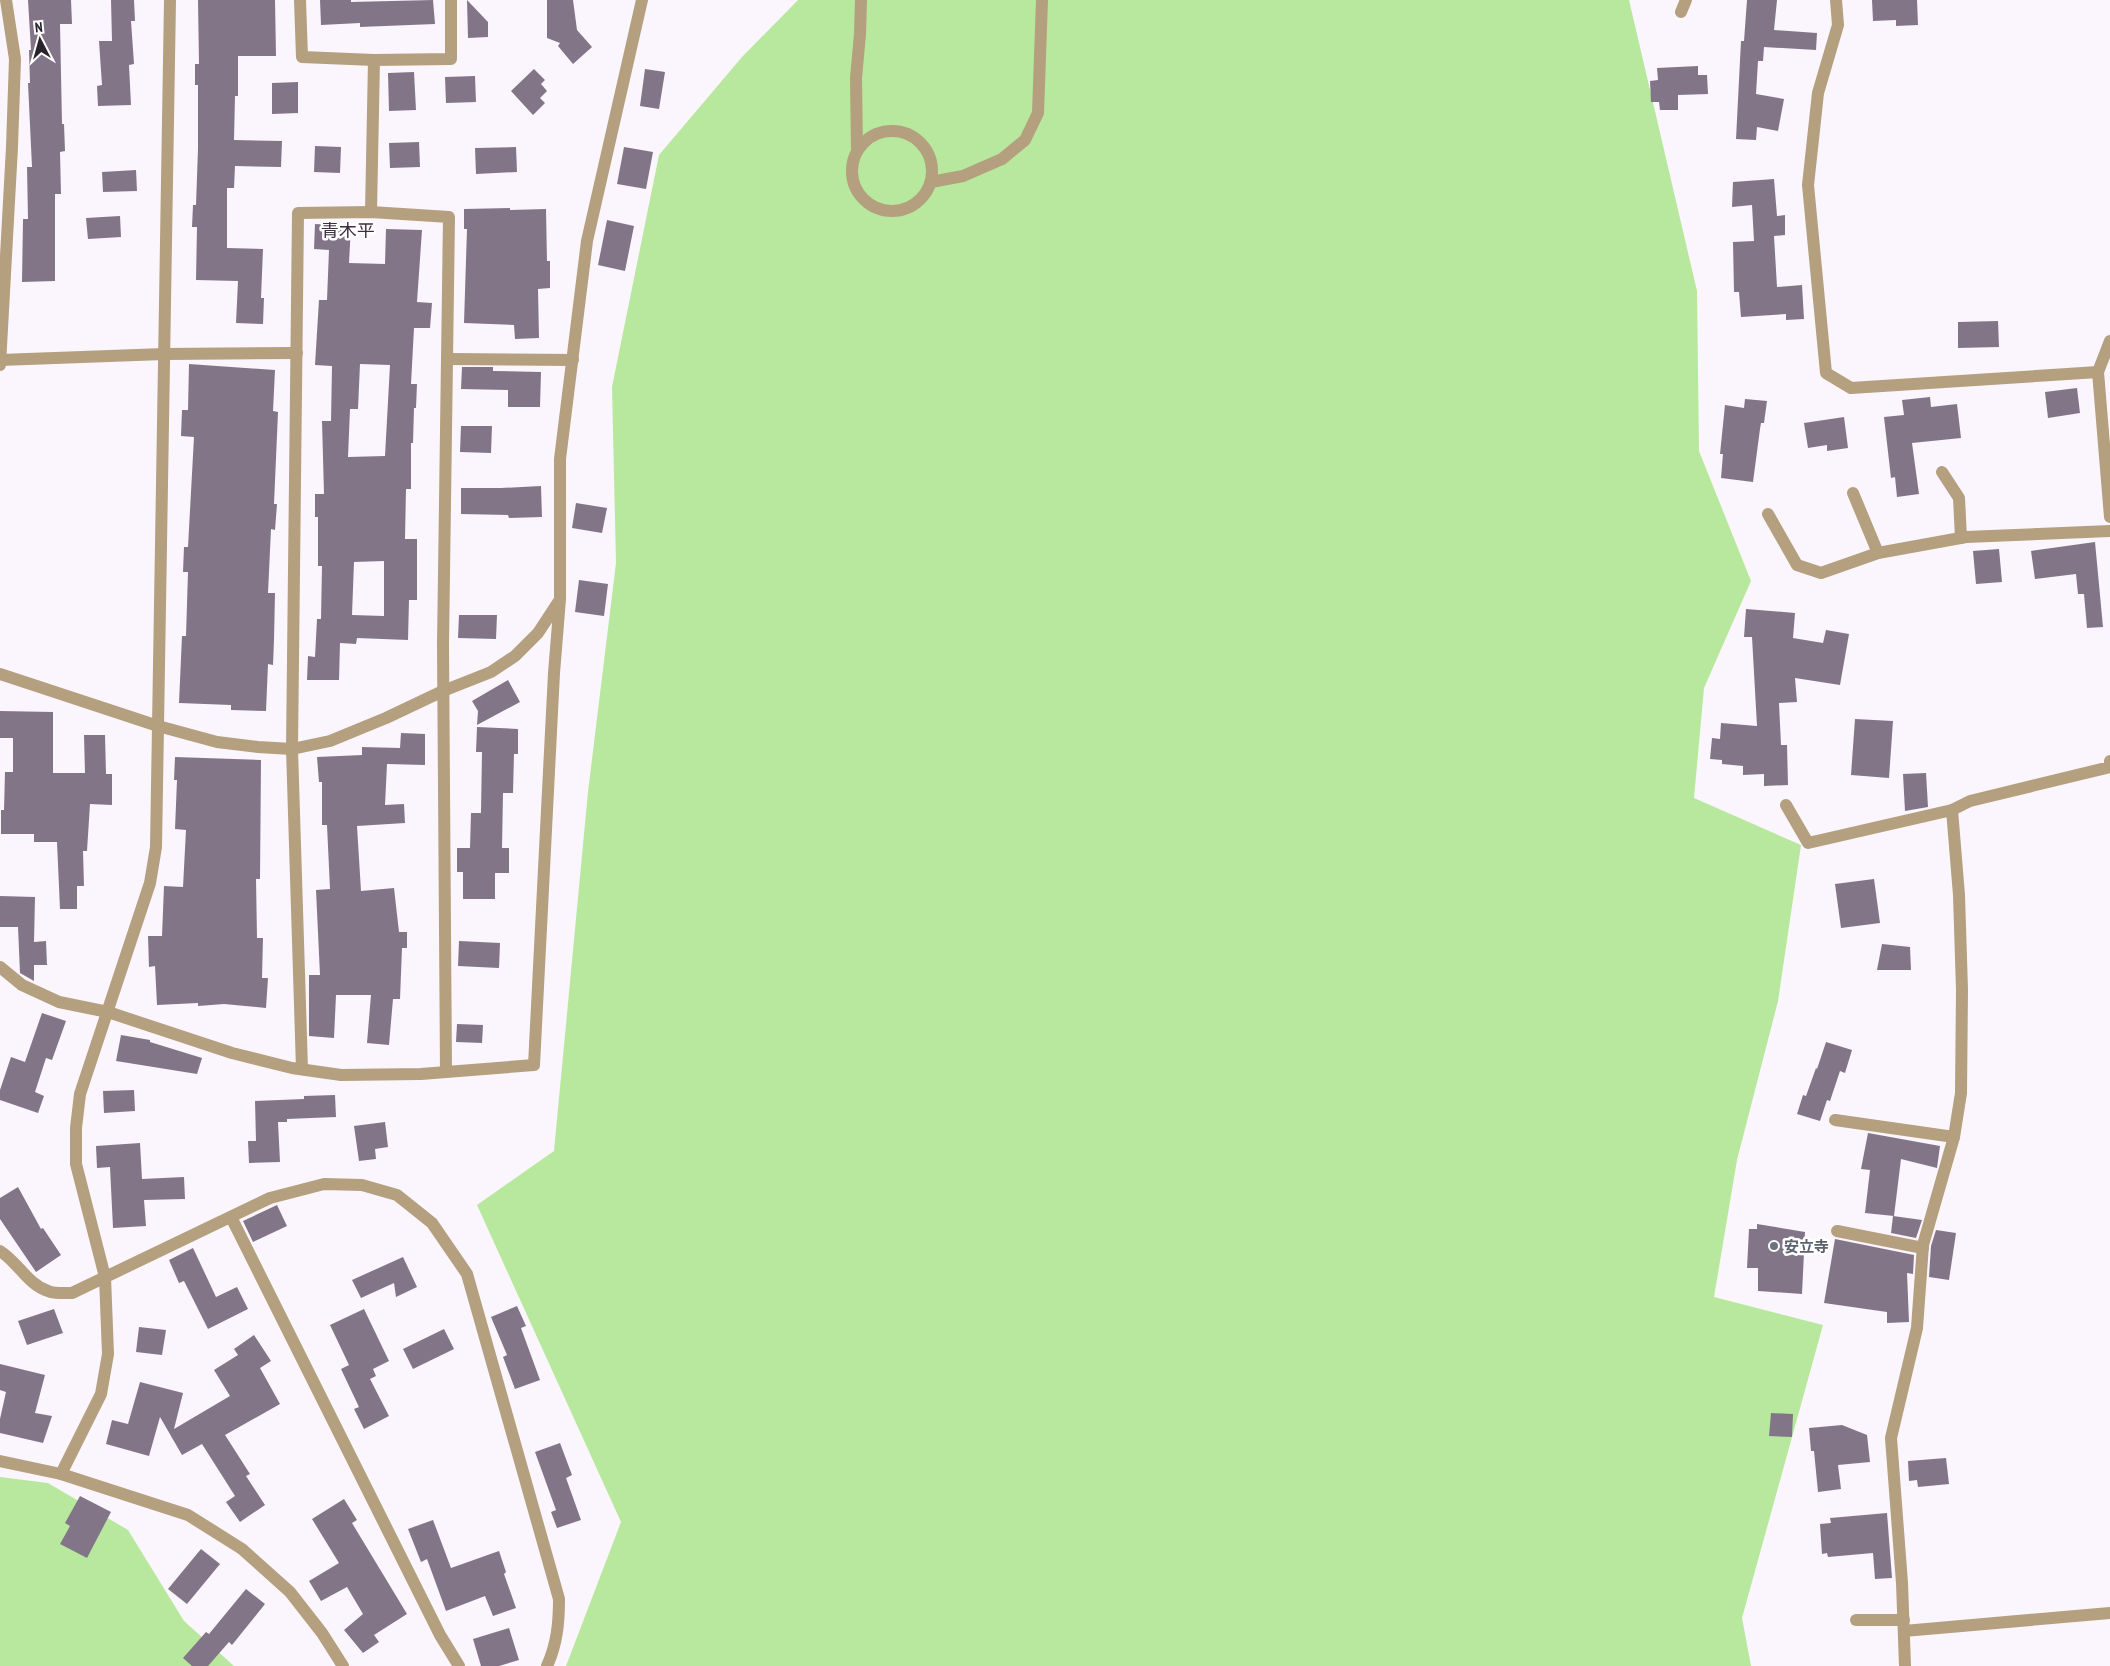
<svg xmlns="http://www.w3.org/2000/svg" width="2110" height="1666" viewBox="0 0 2110 1666" font-family="'PT Sans Narrow','Noto Sans JP',sans-serif">
  <style>
    .green { fill: #b7e89d }
    .building { fill: #837588; fill-rule: evenodd }
    .lines { fill: none; stroke-linecap: round; stroke-linejoin: round }
    .minor { stroke: #b49f7e; stroke-width: 12 }
    .tertiary { stroke: #b49f7e; stroke-width: 12 }
    .worship-dot { fill: #6b7280; stroke: #fff; stroke-width: 2 }
    .labels { text-anchor: middle; dominant-baseline: central; stroke-width: 5; stroke-linejoin: round; paint-order: stroke }
    .worship-label { font-size: 15px; font-weight: bold; fill: #5b616d; stroke: #fff; text-anchor: start }
    .quarter-label { font-size: 18px; fill: #3c3040; stroke: #fff }
  </style>
  <rect width="100%" height="100%" fill="#fbf5fd"/>
  <!-- green -->
  <g class="green">
    <polygon points="798,0 1629,0 1697,291 1699,451 1751,581 1704,688 1694,798 1801,845 1778,1001 1737,1160 1714,1297 1823,1325 1742,1618 1751,1666 566,1666 621,1522 477,1205 554,1151 588,792 616,563 612,387 659,155 742,57"/>
    <polygon points="0,1477 48,1483 128,1530 184,1621 234,1666 0,1666"/>
  </g>
  <!-- building -->
  <g class="building">
    <polygon points="28,0 71,0 72,24 60,24 62,124 64,124 65,151 60,152 61,194 55,194 55,281 22,282 23,219 28,219 27,167 32,167 28,83 30,83 29,50 31,50"/>
    <polygon points="111,0 134,0 135,21 131,21 134,64 129,65 131,105 98,106 97,86 102,85 99,41 112,41"/>
    <polygon points="198,0 275,0 276,56 238,56 238,96 235,96 234,140 282,141 281,167 235,166 234,188 227,188 227,248 263,249 261,298 264,298 263,324 236,323 238,281 196,280 197,227 192,227 193,205 196,205 198,149 198,85 195,85 195,64 199,64"/>
    <polygon points="320,0 351,0 351,2 433,0 435,24 360,27 360,23 321,25"/>
    <polygon points="467,0 488,22 488,37 468,38"/>
    <polygon points="547,0 573,0 577,30 592,47 573,64 558,46 560,43 547,38"/>
    <polygon points="1747,0 1777,0 1774,30 1817,33 1816,50 1764,47 1763,61 1758,61 1756,94 1784,99 1778,131 1757,127 1756,140 1736,139 1741,41 1744,41"/>
    <polygon points="1872,0 1917,0 1918,25 1896,26 1896,20 1873,21"/>
    <polygon points="1698,66 1698,75 1707,75 1708,94 1678,95 1678,110 1660,110 1659,102 1651,102 1650,81 1658,80 1657,68"/>
    <polygon points="534,69 545,80 541,84 547,91 540,98 545,103 533,115 511,91"/>
    <polygon points="645,69 665,72 659,109 640,106"/>
    <polygon points="414,72 416,110 389,111 388,73"/>
    <polygon points="475,76 476,102 446,103 445,77"/>
    <polygon points="298,82 298,113 272,114 272,83"/>
    <polygon points="419,142 420,167 390,168 389,143"/>
    <polygon points="315,146 341,147 340,173 314,172"/>
    <polygon points="516,147 517,172 476,174 475,148"/>
    <polygon points="624,147 653,152 646,189 617,184"/>
    <polygon points="136,170 137,191 103,192 102,172"/>
    <polygon points="1774,179 1777,216 1785,215 1785,235 1774,236 1777,287 1802,285 1804,319 1786,320 1786,314 1741,317 1739,292 1734,292 1733,242 1754,241 1752,205 1732,207 1733,182"/>
    <polygon points="510,208 510,210 546,209 547,261 550,261 550,288 538,289 539,338 515,339 514,325 464,323 467,229 464,229 464,209"/>
    <polygon points="120,216 121,237 88,239 86,218"/>
    <polygon points="607,220 634,226 625,271 598,265"/>
    <path d="M 315,224 L 351,226 L 349,263 L 385,264 L 386,229 L 422,230 L 417,302 L 432,303 L 430,328 L 414,328 L 411,384 L 417,384 L 416,408 L 414,408 L 413,443 L 411,443 L 411,489 L 406,489 L 405,539 L 417,539 L 417,600 L 409,600 L 408,640 L 357,638 L 356,644 L 340,643 L 339,680 L 307,680 L 308,656 L 315,657 L 317,619 L 321,619 L 322,566 L 318,566 L 318,517 L 315,517 L 315,494 L 324,494 L 322,421 L 331,421 L 332,366 L 315,365 L 319,300 L 327,300 L 329,250 L 314,249 ZM 360,364 L 390,365 L 385,456 L 348,457 L 350,409 L 358,409 ZM 384,561 L 384,616 L 352,615 L 354,562 Z"/>
    <polygon points="1998,321 1999,347 1958,348 1958,322"/>
    <polygon points="189,364 275,370 273,411 278,412 274,504 277,504 275,530 271,529 268,593 275,593 274,640 273,665 268,664 266,711 231,710 231,705 179,703 182,636 186,636 188,572 183,572 184,547 188,547 194,437 181,436 182,410 188,410"/>
    <polygon points="462,367 493,367 493,371 541,372 540,407 508,407 508,390 461,389"/>
    <polygon points="2077,388 2080,413 2048,418 2045,392"/>
    <polygon points="1930,397 1931,407 1957,404 1961,438 1912,443 1919,494 1897,497 1895,477 1891,478 1884,417 1904,415 1902,400"/>
    <polygon points="1745,399 1767,401 1764,423 1761,423 1760,429 1753,482 1721,478 1723,454 1720,454 1725,405 1744,408"/>
    <polygon points="1844,417 1848,448 1827,451 1827,445 1808,448 1804,423"/>
    <polygon points="461,426 492,426 491,453 460,452"/>
    <polygon points="541,486 542,517 509,518 508,515 461,514 461,488 501,488"/>
    <polygon points="576,503 607,508 602,533 572,528"/>
    <polygon points="2095,542 2103,627 2087,628 2084,594 2078,594 2076,574 2035,579 2031,551"/>
    <polygon points="1999,549 2002,582 1976,584 1973,551"/>
    <polygon points="579,580 608,584 604,616 575,612"/>
    <polygon points="1746,609 1795,613 1793,638 1823,643 1826,630 1849,634 1840,685 1795,678 1797,702 1779,703 1781,745 1787,745 1788,785 1764,786 1764,774 1743,775 1743,766 1722,764 1722,760 1710,759 1712,738 1720,739 1721,723 1757,726 1752,637 1744,637"/>
    <polygon points="459,615 497,615 496,639 458,638"/>
    <polygon points="508,680 520,702 477,725 478,711 472,701"/>
    <polygon points="0,711 53,712 53,773 85,773 84,735 105,735 106,774 112,774 112,805 90,804 87,851 83,851 84,886 77,886 77,909 60,909 57,842 34,842 34,834 1,834 1,810 4,810 5,772 13,772 13,738 0,738"/>
    <polygon points="1855,719 1893,721 1889,778 1851,775"/>
    <polygon points="477,727 518,729 518,754 514,754 513,793 503,793 502,848 509,848 509,873 495,873 495,899 463,899 463,872 457,872 457,848 470,848 471,813 481,813 482,752 476,752"/>
    <polygon points="401,733 425,734 425,765 387,764 385,805 404,804 405,823 357,826 361,891 394,888 399,932 407,932 407,948 402,948 400,999 393,999 389,1045 367,1043 371,995 336,995 334,1038 309,1036 309,975 320,975 316,890 330,889 327,825 322,825 322,782 319,782 317,757 362,755 362,747 400,748"/>
    <polygon points="175,757 261,760 260,879 256,879 257,938 263,938 262,978 268,978 266,1008 224,1004 198,1006 198,1003 157,1005 155,966 149,967 148,936 162,936 164,886 183,887 186,830 175,829 177,780 174,780"/>
    <polygon points="1926,773 1928,807 1905,811 1903,774"/>
    <polygon points="1874,879 1880,923 1841,928 1835,884"/>
    <polygon points="0,896 35,897 34,942 46,941 47,965 34,965 34,981 20,973 18,927 0,927"/>
    <polygon points="459,941 500,943 499,968 458,966"/>
    <polygon points="1882,944 1910,947 1911,970 1877,970"/>
    <polygon points="42,1013 66,1021 52,1060 46,1058 35,1092 44,1096 38,1113 0,1100 0,1090 11,1057 25,1062"/>
    <polygon points="457,1024 483,1025 482,1043 456,1042"/>
    <polygon points="121,1035 150,1040 150,1042 202,1058 197,1074 116,1061"/>
    <polygon points="1826,1042 1852,1050 1845,1073 1840,1071 1830,1101 1827,1100 1820,1121 1797,1114 1803,1095 1806,1096 1816,1068 1817,1069"/>
    <polygon points="134,1090 135,1111 104,1113 103,1091"/>
    <polygon points="335,1095 336,1117 287,1119 287,1122 278,1122 280,1162 249,1163 248,1141 256,1141 255,1101 304,1099 304,1096"/>
    <polygon points="385,1122 388,1147 375,1149 376,1159 359,1161 354,1126"/>
    <polygon points="1868,1133 1940,1146 1937,1168 1901,1159 1894,1216 1865,1213 1870,1170 1861,1169"/>
    <polygon points="140,1143 142,1179 184,1177 185,1199 144,1200 146,1226 113,1228 110,1167 97,1168 96,1146"/>
    <polygon points="18,1187 41,1229 43,1228 61,1255 36,1272 0,1219 0,1198"/>
    <polygon points="277,1205 287,1226 253,1242 243,1221"/>
    <polygon points="1893,1216 1922,1220 1916,1238 1891,1233"/>
    <polygon points="1757,1224 1805,1232 1802,1294 1758,1291 1758,1268 1747,1268 1749,1229 1757,1229"/>
    <polygon points="1936,1230 1956,1233 1949,1280 1929,1277 1931,1246"/>
    <polygon points="1835,1239 1914,1255 1913,1274 1907,1273 1909,1322 1887,1323 1887,1312 1824,1303"/>
    <polygon points="193,1248 216,1297 237,1287 248,1309 208,1329 184,1281 179,1283 169,1260"/>
    <polygon points="403,1257 417,1287 396,1297 394,1283 361,1298 352,1280"/>
    <polygon points="517,1306 526,1326 521,1328 540,1380 515,1389 503,1357 507,1355 491,1317"/>
    <polygon points="54,1309 63,1333 27,1345 18,1321"/>
    <polygon points="364,1309 389,1361 373,1369 376,1376 370,1379 389,1416 364,1429 354,1409 359,1407 341,1369 349,1365 330,1325"/>
    <polygon points="139,1327 166,1330 162,1355 136,1352"/>
    <polygon points="444,1329 454,1349 413,1369 403,1349"/>
    <polygon points="254,1335 271,1361 260,1368 280,1404 225,1435 250,1474 246,1476 265,1505 240,1522 226,1502 235,1496 202,1444 182,1455 160,1417 149,1456 106,1444 112,1420 128,1424 140,1382 183,1393 174,1429 230,1396 214,1370 238,1355 234,1349"/>
    <polygon points="0,1364 45,1375 35,1413 52,1416 43,1443 0,1433 0,1419 6,1392 0,1390"/>
    <polygon points="1771,1413 1793,1414 1792,1437 1769,1436"/>
    <polygon points="1842,1425 1867,1435 1870,1462 1838,1465 1841,1489 1818,1492 1814,1451 1811,1451 1809,1428"/>
    <polygon points="560,1443 572,1475 566,1478 581,1520 557,1528 551,1512 556,1510 535,1452"/>
    <polygon points="1946,1458 1949,1484 1918,1487 1917,1480 1909,1481 1908,1461"/>
    <polygon points="80,1496 111,1512 87,1558 60,1544 70,1526 65,1523"/>
    <polygon points="344,1499 357,1520 352,1523 407,1614 374,1635 379,1642 363,1653 344,1630 363,1614 347,1587 321,1601 309,1581 339,1563 312,1519"/>
    <polygon points="1887,1513 1892,1578 1875,1579 1873,1553 1828,1557 1827,1553 1822,1554 1820,1524 1831,1523 1830,1518"/>
    <polygon points="433,1520 451,1568 499,1551 506,1572 504,1574 516,1608 493,1616 485,1596 446,1611 427,1559 421,1562 408,1529"/>
    <polygon points="201,1549 220,1564 187,1604 168,1589"/>
    <polygon points="246,1589 265,1604 232,1645 229,1642 208,1666 192,1666 183,1658 206,1632 209,1634"/>
    <polygon points="509,1628 519,1660 499,1666 481,1666 473,1639"/>
  </g>
  <g class="lines">
    <!-- minor -->
    <g class="minor">
      <polyline points="300,0 302,57 374,60 451,59 451,0"/>
      <polyline points="1836,0 1838,25 1818,93 1808,185 1826,373 1851,388 2098,372"/>
      <polyline points="1681,12 1686,0"/>
      <circle cx="892" cy="171" r="40"/>
      <polyline points="931,182 963,176 1002,159 1025,140 1038,113 1042,0"/>
      <polyline points="371,212 374,60"/>
      <polyline points="2110,341 2098,372 2110,517"/>
      <polyline points="448,359 573,360"/>
      <polyline points="0,360 164,354 297,353"/>
      <polyline points="0,365 12,147 15,59 6,0"/>
      <polyline points="1942,472 1959,498 1961,538"/>
      <polyline points="1853,493 1878,553"/>
      <polyline points="1768,514 1797,565 1821,573 1878,553 1966,537 2110,531"/>
      <polyline points="158,726 217,742 258,747 292,749 330,741 386,718 443,691 491,672 515,656 538,633 559,601"/>
      <polyline points="1786,805 1808,843 1952,810"/>
      <polyline points="0,967 22,985 59,1002 108,1012 232,1053 292,1068 341,1075 421,1074 534,1065 554,673 560,599 560,459 587,241 642,0"/>
      <polyline points="302,1069 292,749 298,213 371,212 449,217 443,645 446,1072"/>
      <polyline points="1835,1120 1954,1137"/>
      <polyline points="231,1217 440,1635 459,1666"/>
      <polyline points="1837,1231 1923,1248"/>
      <path d="M 0,1251 C 18,1262 27,1284 48,1291 C 55,1294 65,1293 72,1293 L 270,1198 L 324,1184 L 362,1185 L 397,1195 L 432,1223 L 467,1274 L 559,1599 C 559,1623 557,1644 547,1666"/>
      <polyline points="0,1461 61,1474 188,1515 242,1549 290,1592 322,1633 343,1666"/>
      <polyline points="1856,1620 1904,1620"/>
      <polyline points="1904,1631 2110,1613"/>
      <polyline points="1905,1666 1902,1583 1891,1438 1917,1328 1923,1245 1954,1137 1961,1093 1962,990 1959,895 1952,810 1970,801 2110,767 2110,761"/>
    </g>
    <!-- tertiary -->
    <g class="tertiary">
      <polyline points="857,149 856,78 860,34 861,0"/>
      <polyline points="0,674 158,726"/>
      <polyline points="61,1474 101,1394 108,1354 105,1277 76,1164 76,1128 80,1094 150,883 156,847 170,0"/>
    </g>
  </g>
  <!-- markers -->
  <circle class="worship-dot" cx="1774" cy="1246" r="5"/>
  <g class="labels">
    <!-- worship labels -->
    <g class="worship-label">
      <text x="1784" y="1246">安立寺</text>
    </g>
    <!-- quarter labels -->
    <g class="quarter-label">
      <text x="348" y="230">青木平</text>
    </g>
  </g>
  <!-- north arrow -->
  <g transform="translate(40 40) rotate(354)" stroke="#ffffff" stroke-width="4" paint-order="stroke">
  <path d="M0-4L9 19L0 12L-9 19Z" fill="#29242b"/>
  <text y="-8" font-size="14" font-weight="bold" text-anchor="middle" fill="#29242b">N</text>
  </g>
</svg>
